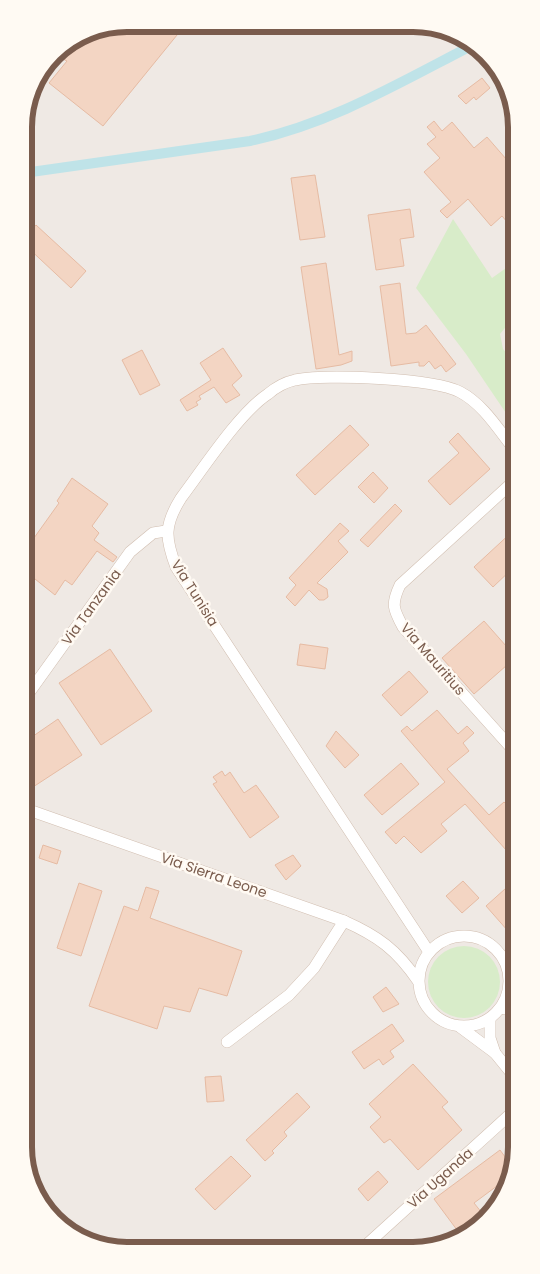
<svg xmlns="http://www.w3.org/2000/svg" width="540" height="1274" viewBox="0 0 540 1274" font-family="Poppins,sans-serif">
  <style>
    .industrial { fill: #efe9e4 }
    .green { fill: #d8ecc9 }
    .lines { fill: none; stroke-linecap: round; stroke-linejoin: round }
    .canal { stroke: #bfe3e8; stroke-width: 10 }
    .building { fill: #f3d5c3; stroke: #e6bba3 }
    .minor-casing { stroke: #d1beb0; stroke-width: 12 }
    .minor { stroke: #fff; stroke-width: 11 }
    .labels { text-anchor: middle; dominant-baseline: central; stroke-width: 5; stroke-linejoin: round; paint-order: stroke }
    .street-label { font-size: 14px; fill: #7a5c4d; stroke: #fffaf3 }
    .rim { fill: none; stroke: #7a5c4d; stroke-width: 6 }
  </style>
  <rect width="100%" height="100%" fill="#fdf6ec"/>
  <!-- industrial -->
  <polygon class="industrial" points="128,24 433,26 486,54 513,101 516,1153 491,1215 439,1247 108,1248 59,1224 27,1173 24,120 35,81 59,50 88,32"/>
  <!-- green -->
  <g class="green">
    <polygon points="453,219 492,278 513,263 513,318 500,334 503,349 514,362 514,425 466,354 416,288"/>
    <circle cx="464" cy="982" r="36"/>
  </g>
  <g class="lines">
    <!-- canal -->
    <path class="canal" d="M 24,173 L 250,141 C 330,124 399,83 471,46"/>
  </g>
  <!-- building -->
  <g class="building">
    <polygon points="128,24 186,24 103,126 49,83 67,61 55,55 65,46 75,51 91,31"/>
    <polygon points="482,78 490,88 476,100 474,97 466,104 458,96"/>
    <polygon points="434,121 442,131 452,122 474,148 487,137 513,167 513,206 508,210 513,218 508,223 502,216 491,226 468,199 447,218 440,211 451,202 424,172 440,158 427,144 436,137 427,127"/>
    <polygon points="315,175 325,237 300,240 291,178"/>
    <polygon points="410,209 414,237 400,239 404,266 376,270 368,215"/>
    <polygon points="36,225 86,271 71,288 24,244 24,238"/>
    <polygon points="326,263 339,355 352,351 352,361 341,365 316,369 301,267"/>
    <polygon points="400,283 406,334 416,333 426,325 456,364 446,372 441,365 435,369 429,361 424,366 419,366 419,362 391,366 380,286"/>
    <polygon points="223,348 242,376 232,385 240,395 226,403 214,387 199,396 201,399 196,402 198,405 187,411 180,400 211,380 200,363"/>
    <polygon points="142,350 160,385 140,395 122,360"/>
    <polygon points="350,425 369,445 315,495 296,475"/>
    <polygon points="458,433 490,469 450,505 428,481 459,453 449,442"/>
    <polygon points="373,472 388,488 374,503 358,487"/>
    <polygon points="72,478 108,504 92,526 99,533 94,540 117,557 113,562 97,551 72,585 65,580 55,595 25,571 25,551 29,546 25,540 29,534 34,538 59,503 57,501"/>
    <polygon points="395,504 402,511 368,547 360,540"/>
    <polygon points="340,523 349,531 338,541 348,552 317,583 327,589 328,597 324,600 319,600 309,590 295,606 286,597 296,585 289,578"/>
    <polygon points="514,530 514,567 493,587 474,567"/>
    <polygon points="484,621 514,655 515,658 474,694 442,658"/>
    <polygon points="300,644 328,648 325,669 297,665"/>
    <polygon points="110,649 152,711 101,745 59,683"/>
    <polygon points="409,671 428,692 401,716 382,695"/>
    <polygon points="437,710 458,734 467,726 474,733 463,743 469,751 447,769 489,815 504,802 511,809 515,816 515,860 465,804 441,824 447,831 421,853 404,836 396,844 385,832 445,782 401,731 407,726 412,731"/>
    <polygon points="58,719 82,755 33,787 26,776 26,741"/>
    <polygon points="336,731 359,755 345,768 326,746"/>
    <polygon points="401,763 419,784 382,815 364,795"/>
    <polygon points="222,771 225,776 230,772 244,793 256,785 279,817 250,838 213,784 217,782 213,777"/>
    <polygon points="43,845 61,851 57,864 39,858"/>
    <polygon points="293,855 301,866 286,880 275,865"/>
    <polygon points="515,880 515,939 486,906"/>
    <polygon points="463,881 479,898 462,913 446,896"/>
    <polygon points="79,883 102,891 81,956 57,948"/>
    <polygon points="146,887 159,891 150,918 242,951 227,996 199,988 190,1012 164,1006 157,1029 89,1006 124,906 138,911"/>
    <polygon points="386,987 399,1004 383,1012 373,997"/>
    <polygon points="392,1024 404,1041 390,1051 394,1057 383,1065 379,1059 364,1069 352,1052"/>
    <polygon points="413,1064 448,1102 442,1107 462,1130 418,1170 390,1139 384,1143 370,1127 381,1117 369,1104"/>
    <polygon points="221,1076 224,1101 207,1102 205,1077"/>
    <polygon points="297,1093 310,1107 284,1132 287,1136 272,1151 274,1153 265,1161 246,1140"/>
    <polygon points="500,1150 511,1165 505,1180 474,1203 486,1218 460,1234 434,1199"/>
    <polygon points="231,1156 251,1176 215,1210 195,1189"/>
    <polygon points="378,1171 388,1182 368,1201 358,1189"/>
  </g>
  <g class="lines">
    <!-- minor casing -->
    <g class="minor-casing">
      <g id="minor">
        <path d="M 514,481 L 400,585 C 391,604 393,609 403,627 L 515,752"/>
        <polyline points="26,697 130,552 153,533 166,531"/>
        <path d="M 26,809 L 344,921 C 378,936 397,950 418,981"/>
        <circle cx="464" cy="981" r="45"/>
        <path d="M 429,952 L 176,567 C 165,538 164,525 181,498 C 203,469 239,413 268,394 C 275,388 286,382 295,380 C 326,374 433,378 460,392 C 483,404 498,429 514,449"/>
        <polyline points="501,1008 516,1011"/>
        <polyline points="490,1019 490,1038 495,1053"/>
        <polyline points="460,1027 495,1053 516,1079"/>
        <polyline points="227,1042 289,995 314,968 344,921"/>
        <polyline points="364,1247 516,1109"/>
      </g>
    </g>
    <!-- minor -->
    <use href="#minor" class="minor"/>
  </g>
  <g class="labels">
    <!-- street labels -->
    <g class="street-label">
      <text transform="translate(195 593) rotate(58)">Via Tunisia</text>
      <text transform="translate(91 607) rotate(-54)">Via Tanzania</text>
      <text transform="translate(433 659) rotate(49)">Via Mauritius</text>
      <text transform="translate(214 875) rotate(19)">Via Sierra Leone</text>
      <text transform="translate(440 1178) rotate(-42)">Via Uganda</text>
    </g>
  </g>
  <!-- crop -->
  <path d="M0 0H540V1274H0ZM127 32H413A95 95 0 0 1 508 127V1147A95 95 0 0 1 413 1242H127A95 95 0 0 1 32 1147V127A95 95 0 0 1 127 32Z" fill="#fffaf3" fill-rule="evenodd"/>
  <path class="rim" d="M127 32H413A95 95 0 0 1 508 127V1147A95 95 0 0 1 413 1242H127A95 95 0 0 1 32 1147V127A95 95 0 0 1 127 32Z"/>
</svg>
